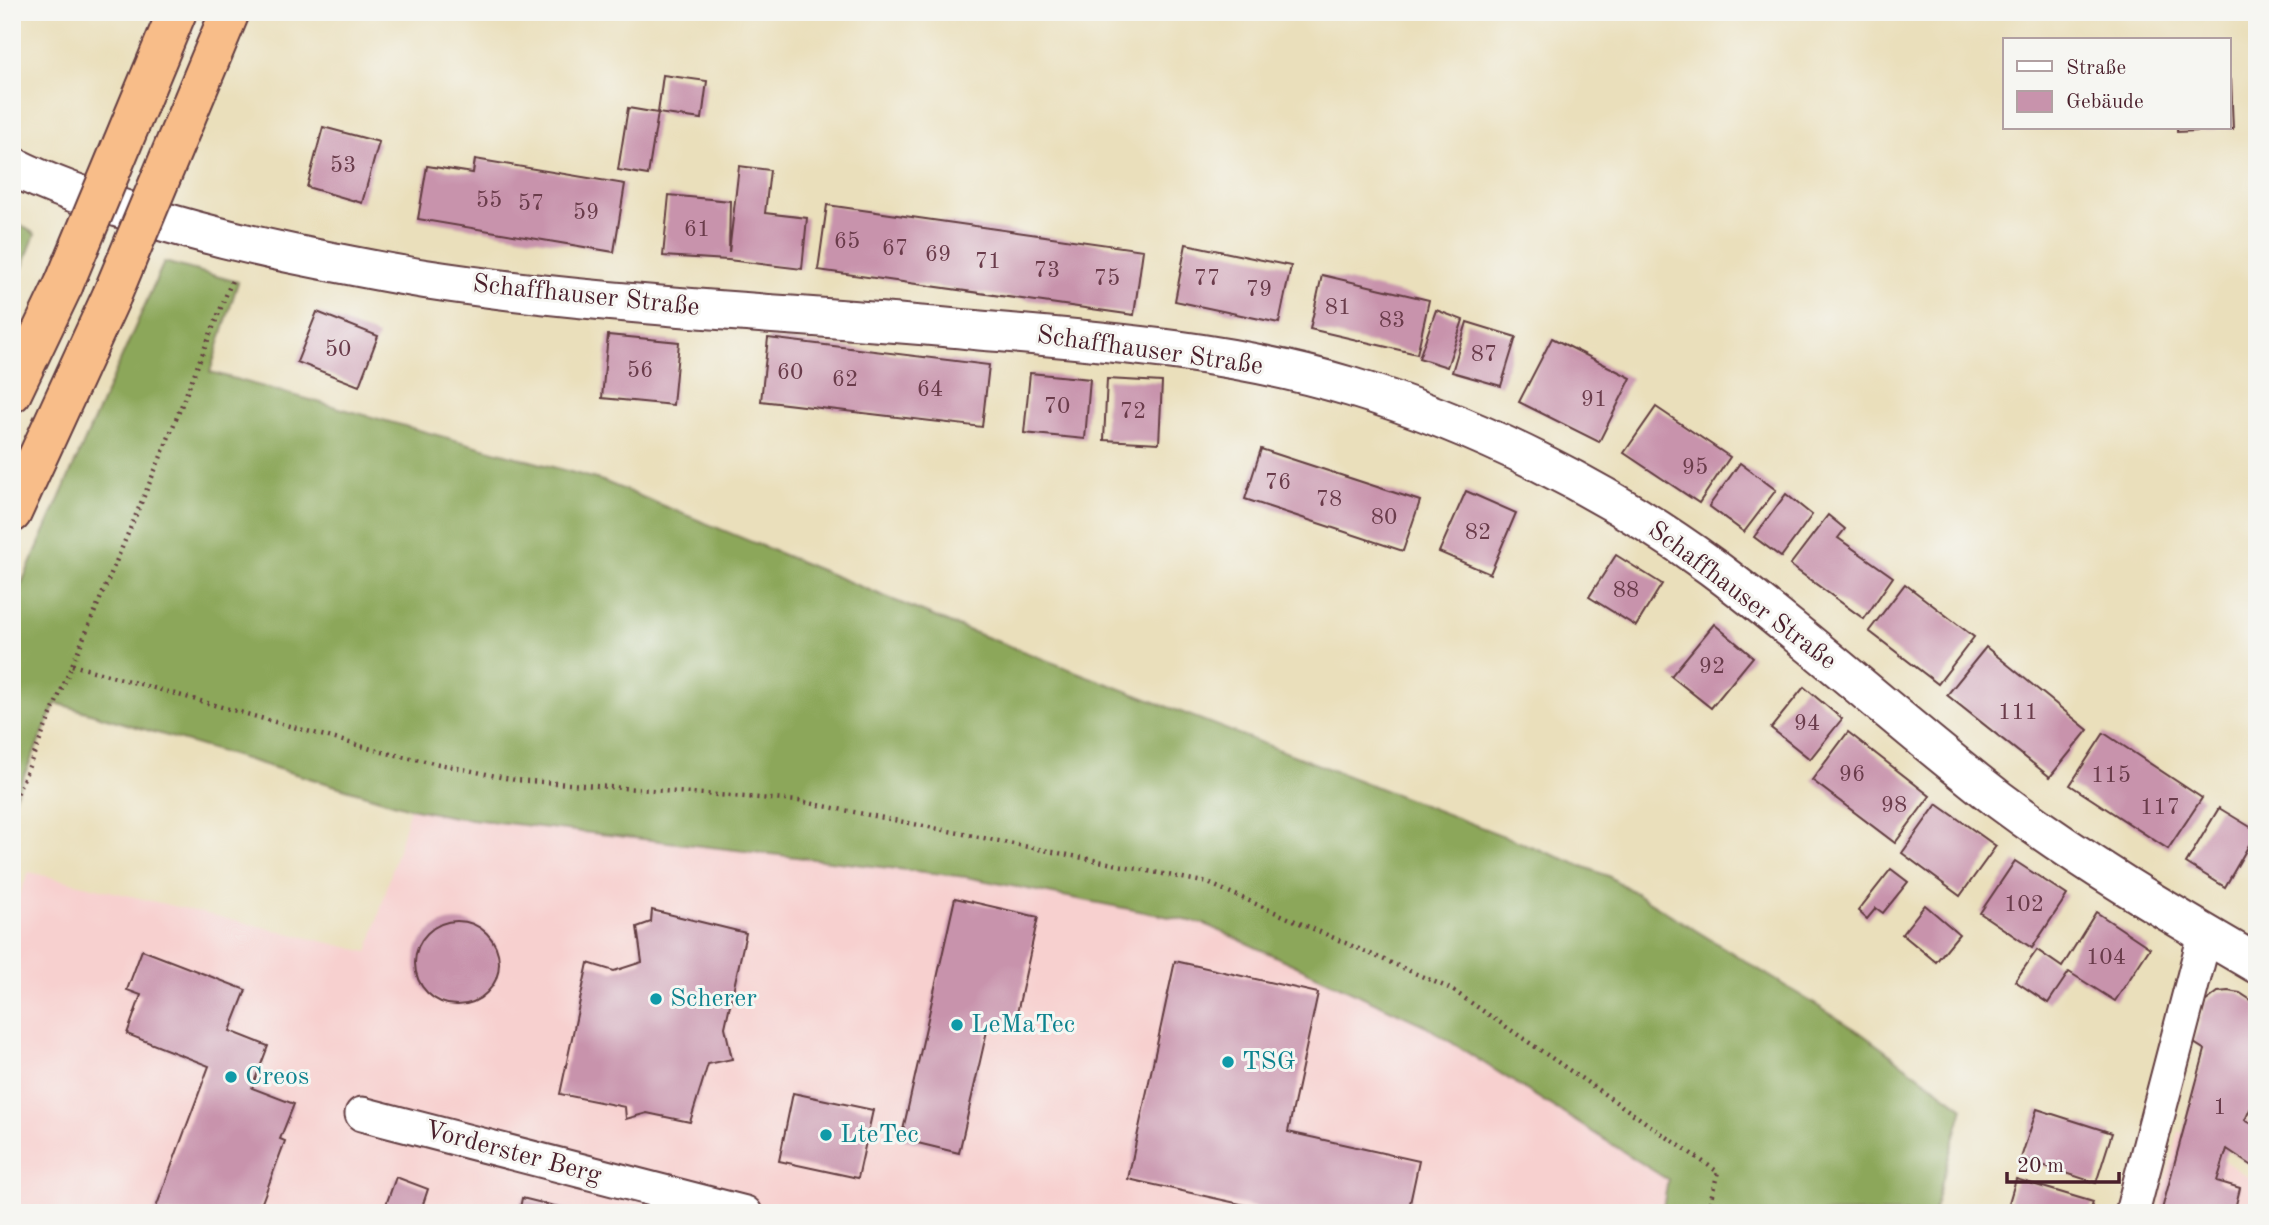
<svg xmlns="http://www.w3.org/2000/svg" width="2269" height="1225" viewBox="0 0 2269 1225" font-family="'Old Standard TT',serif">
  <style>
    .built { fill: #f7d0cf }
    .forest { fill: #8ca75a; stroke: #6b6342; stroke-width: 2 }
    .building { fill: #c893ac }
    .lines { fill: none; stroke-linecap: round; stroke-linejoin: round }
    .minor-casing { stroke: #623c41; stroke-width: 37 }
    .tertiary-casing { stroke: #623c41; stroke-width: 42 }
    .motorway-casing { stroke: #623c41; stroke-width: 42 }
    .path { stroke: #623c41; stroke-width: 4.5; stroke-dasharray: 2 5; stroke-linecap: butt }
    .minor { stroke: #fff; stroke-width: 33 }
    .tertiary { stroke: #fff; stroke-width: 38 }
    .motorway { stroke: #f8bd89; stroke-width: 38 }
    .motorway-bridge-casing { stroke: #623c41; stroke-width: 42; stroke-linecap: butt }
    .motorway-bridge { stroke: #f8bd89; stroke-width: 38 }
    .culture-dot { fill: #0f9aa8; stroke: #f6f6f2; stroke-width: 2.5 }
    .labels { text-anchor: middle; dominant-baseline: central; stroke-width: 6; stroke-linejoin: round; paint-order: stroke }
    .number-label { font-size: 23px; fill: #6a3c4b }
    .street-label { font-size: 26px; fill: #4a1f2b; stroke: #f6f6f2 }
    .culture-label { font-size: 26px; fill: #0d838f; stroke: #f6f6f2; text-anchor: start }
  </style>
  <rect width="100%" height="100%" fill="#f6f6f2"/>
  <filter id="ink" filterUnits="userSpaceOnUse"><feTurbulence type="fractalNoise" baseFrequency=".0143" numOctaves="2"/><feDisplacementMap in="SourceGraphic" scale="14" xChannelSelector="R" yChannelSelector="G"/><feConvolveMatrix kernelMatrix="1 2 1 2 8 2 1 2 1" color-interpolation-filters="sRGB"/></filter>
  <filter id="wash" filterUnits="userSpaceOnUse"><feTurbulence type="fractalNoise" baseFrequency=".00686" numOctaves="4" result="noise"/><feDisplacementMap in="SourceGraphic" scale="28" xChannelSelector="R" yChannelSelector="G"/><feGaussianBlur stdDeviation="1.57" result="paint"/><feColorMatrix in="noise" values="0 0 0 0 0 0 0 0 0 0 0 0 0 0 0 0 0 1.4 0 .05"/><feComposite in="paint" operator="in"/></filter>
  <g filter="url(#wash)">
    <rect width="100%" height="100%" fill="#eadfbb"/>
    <!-- built -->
    <g class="built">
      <polygon points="410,808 454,817 966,877 1205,924 1424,1025 1668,1180 1662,1213 12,1213 12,911 29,872 368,952"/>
      <polygon points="2179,1131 2257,1183 2257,1213 2157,1213"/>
    </g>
    <!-- forest -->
    <g class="forest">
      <polygon points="12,220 35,234 12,296"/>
      <polygon points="164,262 238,282 210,372 603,481 952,624 1608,876 1858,1031 1963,1108 1933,1213 1662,1213 1668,1180 1424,1025 1205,924 966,877 454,817 410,808 56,703 12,803 12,605"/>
    </g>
    <g id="blocks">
      <!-- building -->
      <g class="building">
        <polygon points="663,75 707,81 702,119 658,113 648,175 618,170 628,108 658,113"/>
        <polygon points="2229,80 2231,80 2233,129 2229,129"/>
        <polygon points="323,127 379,142 362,203 307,187"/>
        <polygon points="2177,128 2217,128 2217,130 2177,132"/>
        <polygon points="475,159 625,184 614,252 418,219 427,166 473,173"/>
        <polygon points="739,166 770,170 765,213 807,218 802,269 728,260 663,256 669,195 730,201 729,253"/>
        <polygon points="827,205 1143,250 1134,315 818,270"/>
        <polygon points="1186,244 1291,266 1279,323 1175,301"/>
        <polygon points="1322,275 1429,300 1417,354 1310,329"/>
        <polygon points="1436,310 1463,320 1447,367 1419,358"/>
        <polygon points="317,312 378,336 359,386 297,362"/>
        <polygon points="1467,322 1516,337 1501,386 1452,372"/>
        <polygon points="608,335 679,342 673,405 602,398"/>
        <polygon points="768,338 989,365 982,427 761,401"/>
        <polygon points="1552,338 1631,378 1599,442 1519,402"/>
        <polygon points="1030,373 1090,379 1085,439 1024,433"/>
        <polygon points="1107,379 1162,382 1159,443 1104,440"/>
        <polygon points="1656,407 1730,457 1699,503 1624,453"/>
        <polygon points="1261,449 1420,501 1403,551 1245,499"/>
        <polygon points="1740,463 1776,490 1744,532 1709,506"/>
        <polygon points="1466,491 1516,513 1490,574 1439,552"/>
        <polygon points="1786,494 1812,515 1781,557 1754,537"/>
        <polygon points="1828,515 1845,529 1838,538 1893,577 1864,619 1790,565"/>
        <polygon points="1616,555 1662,584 1636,626 1589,597"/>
        <polygon points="1905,584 1974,637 1938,684 1869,631"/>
        <polygon points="1714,624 1753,657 1711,708 1671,676"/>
        <polygon points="1986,647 2088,730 2050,777 1947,695"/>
        <polygon points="1804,687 1842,719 1810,759 1771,728"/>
        <polygon points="1848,732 1930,796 1895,843 1812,780"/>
        <polygon points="2104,733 2202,798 2168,849 2070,785"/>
        <polygon points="1937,804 1996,846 1960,896 1902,853"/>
        <polygon points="2219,808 2257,831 2225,887 2186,863"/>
        <polygon points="2015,861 2067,895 2032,948 1980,913"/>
        <polygon points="1891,869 1908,882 1883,913 1876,908 1867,919 1858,911"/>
        <polygon points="955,898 1038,917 1014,1027 989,1022 959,1153 901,1139"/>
        <polygon points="1925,905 1959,934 1936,962 1902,934"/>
        <polygon points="652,910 746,933 725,1027 732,1059 708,1064 690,1122 647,1113 626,1119 625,1107 560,1094 588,963 614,971 642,962 637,927 651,922"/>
        <polygon points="2096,912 2150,948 2115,1001 2069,972 2048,1003 2015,981 2037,950 2062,967"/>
        <circle cx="457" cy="963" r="42"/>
        <polygon points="142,950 246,990 230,1031 268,1046 252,1088 294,1104 280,1139 285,1141 258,1213 154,1213 209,1066 127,1034 141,995 127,990"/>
        <polygon points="1175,961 1318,993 1288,1132 1419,1161 1408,1213 1281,1213 1128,1179"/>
        <polygon points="2228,991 2240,993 2257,1004 2257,1094 2245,1120 2257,1127 2257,1169 2227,1149 2217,1181 2240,1188 2234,1213 2161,1213 2205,1050 2194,1043 2205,1002 2218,992"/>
        <polygon points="793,1093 873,1110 858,1178 779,1161"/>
        <polygon points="2037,1109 2112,1133 2096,1183 2021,1158"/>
        <polygon points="396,1177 428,1189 420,1213 383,1213"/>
        <polygon points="2016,1179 2093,1202 2090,1213 2006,1213"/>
        <polygon points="522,1198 579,1212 579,1213 519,1213"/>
      </g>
    </g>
  </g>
  <g filter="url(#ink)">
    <use href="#blocks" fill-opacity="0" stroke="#623c41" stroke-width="2"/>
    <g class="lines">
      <!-- minor casing -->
      <g class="minor-casing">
        <g id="minor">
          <polyline points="362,1114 745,1213"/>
          <polyline points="2132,1213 2205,935"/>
        </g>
      </g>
      <!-- tertiary casing -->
      <g class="tertiary-casing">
        <path id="tertiary" d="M 12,166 C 53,187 95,200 138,214 C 189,230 240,243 293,254 C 337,263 381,272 425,279 C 607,307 792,313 975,330 C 1102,341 1229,350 1351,387 C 1477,425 1606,489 1712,567 C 1810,640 1901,724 1998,799 C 2081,861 2167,912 2257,964"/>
      </g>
      <!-- motorway casing -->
      <g class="motorway-casing">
        <g id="motorway">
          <polyline points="12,393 64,284"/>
          <polyline points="12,513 112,295"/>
        </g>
      </g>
      <!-- path -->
      <g class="path">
        <polyline points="72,665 382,752 515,780 799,801 1208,883 1451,989 1718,1172 1707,1213"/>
        <polyline points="12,806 164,449 233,278"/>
      </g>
      <!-- minor -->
      <use href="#minor" class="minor"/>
      <!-- tertiary -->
      <use href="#tertiary" class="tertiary"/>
      <!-- motorway -->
      <use href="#motorway" class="motorway"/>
      <!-- motorway-bridge casing -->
      <g class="motorway-bridge-casing">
        <g id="motorway-bridge">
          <polyline points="64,284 177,12"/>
          <polyline points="112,295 230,12"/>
        </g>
      </g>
      <!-- motorway-bridge -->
      <use href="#motorway-bridge" class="motorway-bridge"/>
    </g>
  </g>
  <!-- markers -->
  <g class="culture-dot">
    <circle cx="656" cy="999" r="7"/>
    <circle cx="957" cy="1025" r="7"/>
    <circle cx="1228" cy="1062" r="7"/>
    <circle cx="231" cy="1077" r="7"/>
    <circle cx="826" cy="1135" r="7"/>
  </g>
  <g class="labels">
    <!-- number labels -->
    <g class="number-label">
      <text x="343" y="165">53</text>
      <text x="489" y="200">55</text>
      <text x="531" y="203">57</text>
      <text x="586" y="212">59</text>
      <text x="697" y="229">61</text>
      <text x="847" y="241">65</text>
      <text x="895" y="248">67</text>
      <text x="938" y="254">69</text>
      <text x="988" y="261">71</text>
      <text x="1047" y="270">73</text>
      <text x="1107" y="278">75</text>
      <text x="1207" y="278">77</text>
      <text x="1259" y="289">79</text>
      <text x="1338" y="307">81</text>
      <text x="1392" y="320">83</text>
      <text x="338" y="349">50</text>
      <text x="1484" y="354">87</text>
      <text x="640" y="370">56</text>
      <text x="790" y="372">60</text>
      <text x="845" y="379">62</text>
      <text x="930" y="389">64</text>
      <text x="1594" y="399">91</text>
      <text x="1057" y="406">70</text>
      <text x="1133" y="411">72</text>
      <text x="1695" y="467">95</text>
      <text x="1278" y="482">76</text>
      <text x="1329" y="499">78</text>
      <text x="1384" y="517">80</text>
      <text x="1478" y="532">82</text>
      <text x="1626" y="590">88</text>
      <text x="1712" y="666">92</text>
      <text x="2018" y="712">111</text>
      <text x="1807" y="723">94</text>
      <text x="1852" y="774">96</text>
      <text x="2111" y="775">115</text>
      <text x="1894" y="805">98</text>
      <text x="2160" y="807">117</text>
      <text x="2024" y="904">102</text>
      <text x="2106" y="957">104</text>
      <text x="2220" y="1107">1</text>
    </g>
    <!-- street labels -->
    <g class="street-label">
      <text transform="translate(586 296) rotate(6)">Schaffhauser Straße</text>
      <text transform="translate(1150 351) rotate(8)">Schaffhauser Straße</text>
      <text transform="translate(1742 596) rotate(37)">Schaffhauser Straße</text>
      <text transform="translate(513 1153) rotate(15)">Vorderster Berg</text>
    </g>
    <!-- culture labels -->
    <g class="culture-label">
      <text x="670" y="999">Scherer</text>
      <text x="971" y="1025">LeMaTec</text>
      <text x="1242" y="1062">TSG</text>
      <text x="245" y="1077">Creos</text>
      <text x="840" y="1135">LteTec</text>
    </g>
  </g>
  <!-- margin -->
  <rect width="2269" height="1225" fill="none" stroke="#f6f6f2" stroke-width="42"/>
  <!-- legend -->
  <rect x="2003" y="38" width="228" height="91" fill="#f6f6f2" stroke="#b1a0a2" stroke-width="2"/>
  <rect x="2017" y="61" width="35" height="10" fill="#ffffff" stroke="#b1a0a2" stroke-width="2"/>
  <text x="2066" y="74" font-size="21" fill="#4a1f2b">Straße</text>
  <rect x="2017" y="91" width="35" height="21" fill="#c893ac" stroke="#b1a0a2" stroke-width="2"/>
  <text x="2066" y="108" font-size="21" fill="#4a1f2b">Gebäude</text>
  <!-- scale -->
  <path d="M2007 1172v10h112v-10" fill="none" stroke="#4a1f2b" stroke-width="3.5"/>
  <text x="2017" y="1172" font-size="21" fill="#4a1f2b" stroke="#f6f6f2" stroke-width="5" paint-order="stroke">20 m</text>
</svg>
